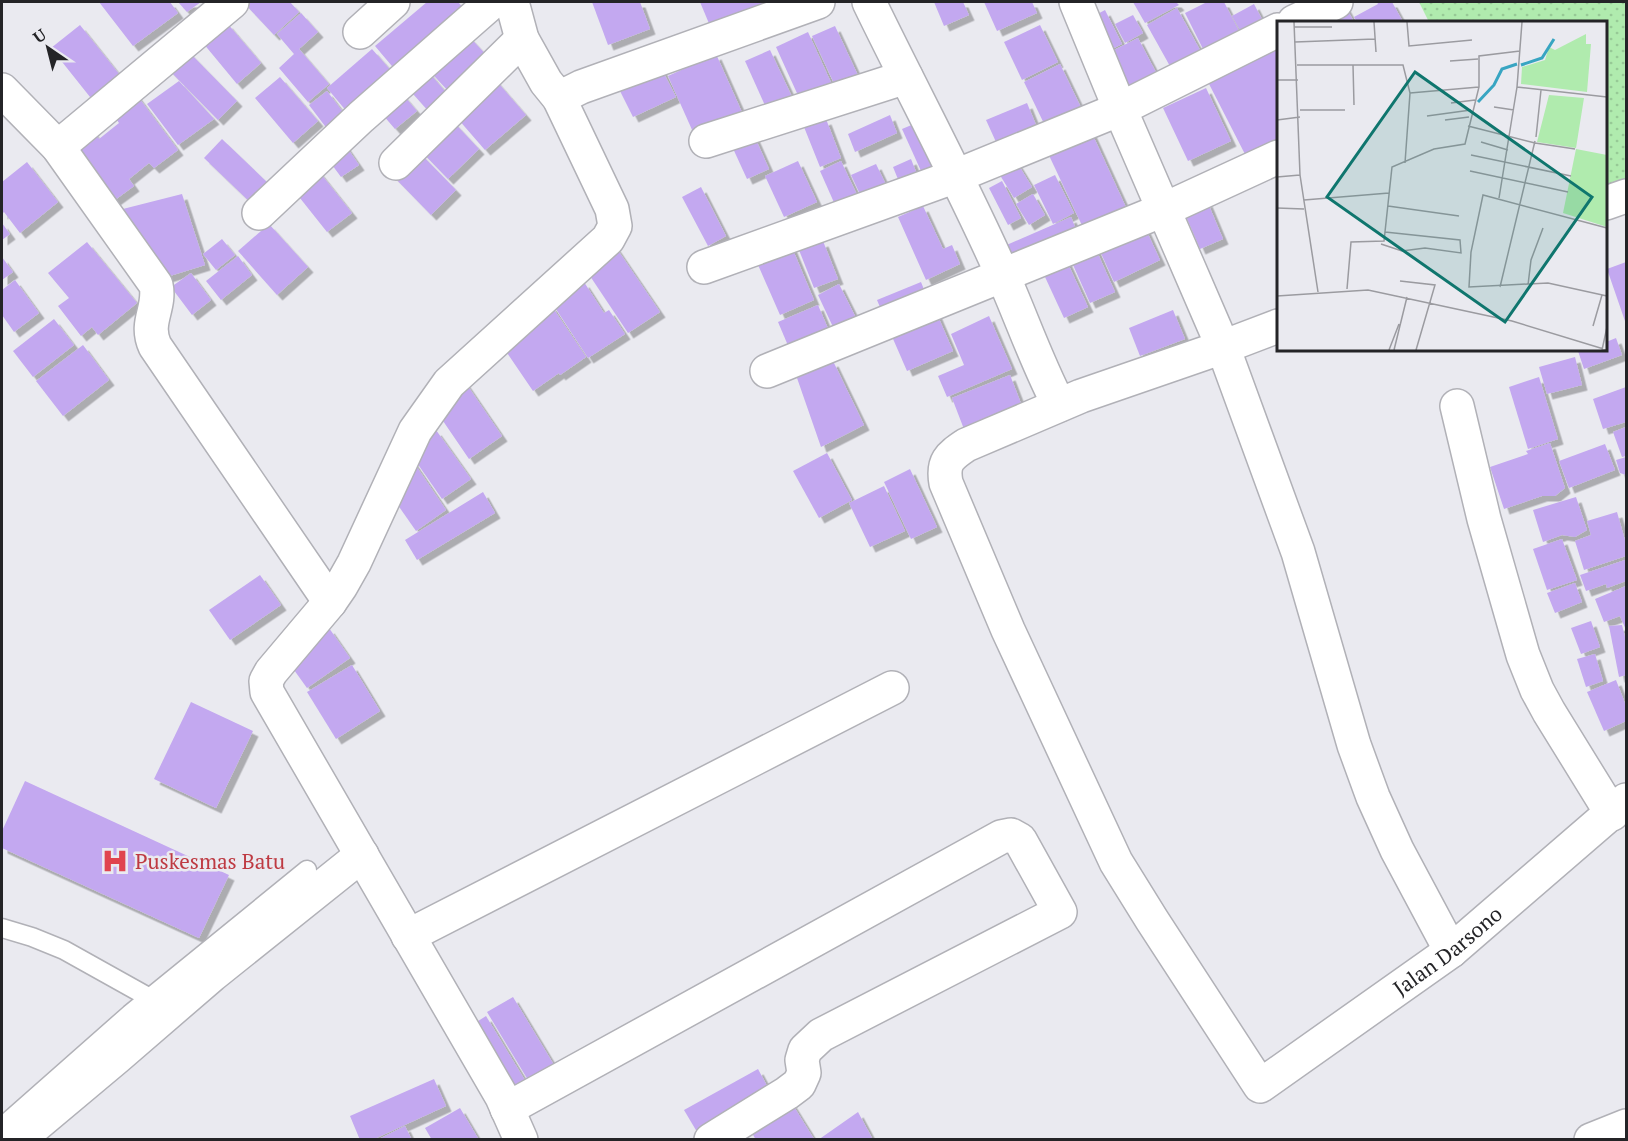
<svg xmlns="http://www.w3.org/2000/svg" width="1628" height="1141" viewBox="0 0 1628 1141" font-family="'PT Serif',serif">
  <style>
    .park { fill: url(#park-dots) }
    .building { fill: #c3a8f0; filter: url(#shadow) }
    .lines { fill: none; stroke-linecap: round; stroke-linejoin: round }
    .lane-casing { stroke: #b1b1b7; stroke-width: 21 }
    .street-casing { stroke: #b1b1b7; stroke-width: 36 }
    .secondary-casing { stroke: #b1b1b7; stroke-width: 36 }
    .lane { stroke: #fff; stroke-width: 18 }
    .street { stroke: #fff; stroke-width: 33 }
    .secondary { stroke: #fff; stroke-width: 33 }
    .labels { text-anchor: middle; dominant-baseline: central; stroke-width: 5; stroke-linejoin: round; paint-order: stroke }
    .health-label { font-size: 21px; fill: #be3a42; stroke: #eaeaf0; text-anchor: start }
    .street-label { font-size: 21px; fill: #242427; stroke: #eaeaf0 }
    .inset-river { fill: none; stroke: #38a5c2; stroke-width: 3 }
    .inset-road { fill: none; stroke: #9b9ba0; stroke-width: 1.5 }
    .view { fill: #0f766e; fill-opacity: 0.15; stroke: #0f766e; stroke-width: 3 }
    .inset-edge { fill: none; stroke: #242427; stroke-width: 3 }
  </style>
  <defs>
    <pattern id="park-dots" width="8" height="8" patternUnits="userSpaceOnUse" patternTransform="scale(1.5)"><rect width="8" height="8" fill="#b0ebae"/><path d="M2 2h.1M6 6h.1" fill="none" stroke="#97c996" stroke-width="1.8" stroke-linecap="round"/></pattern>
    <filter id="shadow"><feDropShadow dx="5.5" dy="5.5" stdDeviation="0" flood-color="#0004"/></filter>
  </defs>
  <rect width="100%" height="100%" fill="#eaeaf0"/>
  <!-- park -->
  <polygon class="park" points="1419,2 1626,2 1626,185 1606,194 1606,22 1429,22"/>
  <!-- building -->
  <g class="building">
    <polygon points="99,2 170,2 178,13 133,46"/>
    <polygon points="178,2 201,2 187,12"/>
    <polygon points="243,2 290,2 299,12 274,35"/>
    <polygon points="427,2 458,2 467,12 397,72 375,46"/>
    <polygon points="592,2 640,2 650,29 608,45"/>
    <polygon points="700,2 789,2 713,33"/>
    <polygon points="934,2 963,2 969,15 944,26"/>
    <polygon points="984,2 1032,2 1037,13 997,31"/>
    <polygon points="1133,2 1176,2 1179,5 1145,23"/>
    <polygon points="1207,2 1224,2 1240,33 1204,51 1185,13"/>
    <polygon points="1343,2 1354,22 1301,22"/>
    <polygon points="1377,2 1392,2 1403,22 1357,22 1354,17 1378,4"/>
    <polygon points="1254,4 1267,29 1246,41 1232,16"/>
    <polygon points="1177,8 1201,52 1171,68 1147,25"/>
    <polygon points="1105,10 1122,44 1108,51 1090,18"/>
    <polygon points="301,13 318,32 299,49 329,84 308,102 279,68 294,54 277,34"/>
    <polygon points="1133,15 1143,33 1125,43 1115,24"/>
    <polygon points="227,23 261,63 237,84 203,43"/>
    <polygon points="80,25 127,84 98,107 51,48"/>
    <polygon points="1040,25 1058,62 1022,80 1004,42"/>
    <polygon points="835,26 861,82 838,92 812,36"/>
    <polygon points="463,30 490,59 451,94 424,65"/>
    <polygon points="808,32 833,87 801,102 776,47"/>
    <polygon points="1138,38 1161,82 1131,98 1108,53"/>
    <polygon points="1278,44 1278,150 1250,164 1207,80"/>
    <polygon points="186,49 237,101 218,120 167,68"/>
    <polygon points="372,49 394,74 348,113 327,88"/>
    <polygon points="770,50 793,99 767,110 745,61"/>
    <polygon points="716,54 745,119 697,141 668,76"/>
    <polygon points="1060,64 1085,116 1049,134 1024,82"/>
    <polygon points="661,68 676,97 633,117 619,89"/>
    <polygon points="426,69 449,96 430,113 406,86"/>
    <polygon points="280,77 318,121 293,143 255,98"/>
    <polygon points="493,77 526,115 485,150 452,112"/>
    <polygon points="179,81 214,119 178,145 147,104"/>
    <polygon points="1206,88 1231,141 1188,161 1163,108"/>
    <polygon points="133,90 178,150 154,168 149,163 129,179 134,186 108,205 63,146 89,126 99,139 119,123 109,109"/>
    <polygon points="399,90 417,111 395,129 377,108"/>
    <polygon points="327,91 349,120 331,134 309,105"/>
    <polygon points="1027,103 1036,125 996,142 986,120"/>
    <polygon points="890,115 897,133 855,152 848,134"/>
    <polygon points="448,116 479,149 448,179 416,146"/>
    <polygon points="826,119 841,158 820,167 804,127"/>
    <polygon points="921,121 944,173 926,182 902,129"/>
    <polygon points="1090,129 1129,214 1086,234 1046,149"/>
    <polygon points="752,131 769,169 747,179 730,142"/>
    <polygon points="222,139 271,186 253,205 204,158"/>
    <polygon points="341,139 359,165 341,177 324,154"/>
    <polygon points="415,148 456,190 431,215 390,173"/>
    <polygon points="911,159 920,182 902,189 893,167"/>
    <polygon points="798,161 817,202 784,217 765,176"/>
    <polygon points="841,161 858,197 836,207 820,171"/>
    <polygon points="1016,161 1032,187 1014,198 998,172"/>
    <polygon points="27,162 58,202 20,233 4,212 2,214 2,182"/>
    <polygon points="876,164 888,189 866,207 851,175"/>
    <polygon points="317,169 352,213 327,232 292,188"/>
    <polygon points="1055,175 1074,213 1053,224 1034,185"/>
    <polygon points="1002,181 1021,218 1008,225 989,188"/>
    <polygon points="701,187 726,236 708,246 682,197"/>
    <polygon points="182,194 205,265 157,280 111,212"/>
    <polygon points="1033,194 1045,215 1029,225 1016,204"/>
    <polygon points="1207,201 1223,239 1200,249 1184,212"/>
    <polygon points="923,206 943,249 952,245 960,264 926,280 898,217"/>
    <polygon points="1071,217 1080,239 1012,269 1002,247"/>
    <polygon points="1141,219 1160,260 1114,282 1095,240"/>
    <polygon points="2,223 10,234 2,240"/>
    <polygon points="269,224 308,267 277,295 238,251"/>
    <polygon points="222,239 235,255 216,270 203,254"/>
    <polygon points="823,241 838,279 814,288 799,250"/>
    <polygon points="87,242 137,303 98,335 92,327 81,336 58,306 69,298 48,273"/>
    <polygon points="790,243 814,300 780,315 755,258"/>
    <polygon points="1094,245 1115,292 1090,303 1069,256"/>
    <polygon points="615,246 660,312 628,333 584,267"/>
    <polygon points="1063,253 1088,307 1064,318 1039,264"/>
    <polygon points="238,256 252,275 221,300 206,281"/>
    <polygon points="2,257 13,272 2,280"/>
    <polygon points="1626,262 1626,324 1607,269"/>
    <polygon points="191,273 211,300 192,315 171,287"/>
    <polygon points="15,280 39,313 14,332 2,315 2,290"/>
    <polygon points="584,282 604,313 609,310 625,334 588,358 552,303"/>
    <polygon points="921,282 929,302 885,319 877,300"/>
    <polygon points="839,284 855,316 833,327 818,295"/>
    <polygon points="551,305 586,357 560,375 559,373 533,391 499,341"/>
    <polygon points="818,305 832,338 792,355 778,322"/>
    <polygon points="933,305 953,351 907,371 887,325"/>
    <polygon points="1173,310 1185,339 1140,356 1129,328"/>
    <polygon points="989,316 1012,369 947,397 938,376 964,365 951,334"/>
    <polygon points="54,319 74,345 33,377 13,351"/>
    <polygon points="1616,338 1622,355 1584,369 1578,351 1583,350 1606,350 1606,342"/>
    <polygon points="83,345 109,380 63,416 36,381"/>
    <polygon points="1575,357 1582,385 1547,394 1539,367"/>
    <polygon points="833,361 864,425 821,447 797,378"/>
    <polygon points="1010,375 1025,414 967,437 952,398"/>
    <polygon points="1539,377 1558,439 1528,449 1509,387"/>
    <polygon points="465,382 502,436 469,459 441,418 450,411 442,399"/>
    <polygon points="1626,387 1626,422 1603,429 1593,399"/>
    <polygon points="1626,427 1626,456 1622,457 1613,432"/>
    <polygon points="436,430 471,479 442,499 408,450"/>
    <polygon points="1550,443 1565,488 1555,496 1542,496 1504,509 1490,467 1528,454 1526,451"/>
    <polygon points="1605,444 1615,470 1569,488 1559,461"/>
    <polygon points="827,453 852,500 819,518 793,471"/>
    <polygon points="408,454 446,510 416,531 388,491"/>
    <polygon points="1626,457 1626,475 1620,473 1616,460"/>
    <polygon points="910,469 937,527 911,539 884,482"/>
    <polygon points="884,486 905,531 870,547 849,503"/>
    <polygon points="483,492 495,513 417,560 405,540"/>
    <polygon points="1576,497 1587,530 1575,537 1562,535 1543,542 1533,510"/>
    <polygon points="1617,512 1626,544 1626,556 1584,570 1575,541 1591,535 1587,521"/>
    <polygon points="1562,539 1577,580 1547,590 1533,549"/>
    <polygon points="1625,560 1626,565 1626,581 1607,588 1606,584 1586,591 1580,575"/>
    <polygon points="260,575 281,605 230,640 209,610"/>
    <polygon points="1575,583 1582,602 1555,613 1547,593"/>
    <polygon points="1626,586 1626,630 1620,616 1604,622 1595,599"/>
    <polygon points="1591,621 1600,647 1581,654 1571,628"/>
    <polygon points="1622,625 1626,641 1626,675 1619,677 1609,626"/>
    <polygon points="329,628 350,658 307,688 289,663"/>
    <polygon points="1595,654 1603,681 1586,687 1577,659"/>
    <polygon points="352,665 380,711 336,739 307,692"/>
    <polygon points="1616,680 1626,706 1626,721 1604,731 1587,692"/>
    <polygon points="191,702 253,731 216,808 154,779"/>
    <polygon points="25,781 229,875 199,938 2,848 2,831"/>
    <polygon points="513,997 554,1065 528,1080 487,1012"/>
    <polygon points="486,1016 529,1087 502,1096 464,1030"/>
    <polygon points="758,1069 773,1097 700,1137 684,1110"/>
    <polygon points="434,1079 446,1106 372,1140 360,1140 350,1116"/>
    <polygon points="791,1102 814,1139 756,1140 749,1128"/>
    <polygon points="460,1108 479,1140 432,1140 425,1128"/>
    <polygon points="858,1112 872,1138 870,1140 818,1140"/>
    <polygon points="405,1126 412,1140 377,1140"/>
  </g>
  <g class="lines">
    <!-- lane casing -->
    <g class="lane-casing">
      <g id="lane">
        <polyline points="2,928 32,937 64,950 150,998"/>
        <polyline points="2,1127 130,1014 307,870"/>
      </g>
    </g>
    <!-- street casing -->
    <g class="street-casing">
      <g id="street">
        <polyline points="512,2 522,39 546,82 559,98 612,209 615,226 608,239 449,383 415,431 354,563 341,586 330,602 271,672 266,681 267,692 502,1097 521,1140"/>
        <path d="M 869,2 C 913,93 962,183 1003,276 C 1022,319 1037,363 1059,405"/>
        <polyline points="1076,2 1120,109 1223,347 1298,552 1354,745 1373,797 1397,850 1451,951"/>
        <polyline points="1294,22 1336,2"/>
        <polyline points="360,32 393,2"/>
        <path d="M 2,90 L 58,147 L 156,285 C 161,308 144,322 155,346 L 330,602"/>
        <polyline points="559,98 581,87 818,2"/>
        <polyline points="706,141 906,77"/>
        <polyline points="58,147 232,2"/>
        <polyline points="396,163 522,39"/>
        <polyline points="1606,203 1626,196"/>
        <polyline points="259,213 361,117 492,2"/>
        <polyline points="704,267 956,176 1120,109 1278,30"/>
        <path id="s1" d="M 1278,326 L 1223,347 L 1081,396 L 966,445 C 950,456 942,461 946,483 L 1008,630 L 1116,862 L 1152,920 L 1260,1086 L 1451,951 L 1626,800"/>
        <polyline points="767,371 1163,210 1278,157"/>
        <polyline points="1457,406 1484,519 1523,655 1537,690 1549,712 1612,814"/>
        <polyline points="408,936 892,688"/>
        <polyline points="507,1109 1001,837 1011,835 1020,840 1060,912 821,1035 805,1050 802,1060 804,1073 799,1084 787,1093 711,1140"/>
        <polyline points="18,1140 117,1057 212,975 362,855"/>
      </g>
    </g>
    <!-- secondary casing -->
    <g class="secondary-casing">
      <polyline id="secondary" points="1591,1140 1626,1126"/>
    </g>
    <!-- lane -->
    <use href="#lane" class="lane"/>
    <!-- street -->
    <use href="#street" class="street"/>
    <!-- secondary -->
    <use href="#secondary" class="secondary"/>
  </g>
  <!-- icons -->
  <defs>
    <g id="hospital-bare" transform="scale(2.07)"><path d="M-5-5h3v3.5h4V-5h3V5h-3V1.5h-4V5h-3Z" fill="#e0444e" stroke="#eaeaf0" stroke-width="2.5" paint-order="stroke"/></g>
  </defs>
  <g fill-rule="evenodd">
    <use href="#hospital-bare" x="115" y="861"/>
  </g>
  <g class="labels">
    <!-- health labels -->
    <g class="health-label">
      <text x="135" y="861">Puskesmas Batu</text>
    </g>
    <!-- street labels -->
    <g class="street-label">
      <text stroke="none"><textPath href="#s1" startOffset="1294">Jalan Darsono</textPath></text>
    </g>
  </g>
  <!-- overview -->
  <g transform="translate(1277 21)">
    <rect width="330" height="330" fill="#eaeaf0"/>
    <path d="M 309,13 L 309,23 L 314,23 L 310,71 L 244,63 L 245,46 L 268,39 L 272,26 L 278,29 ZM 272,74 L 307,77 L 299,127 L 260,121 ZM 299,128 L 330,134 L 330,206 L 286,192 Z" fill="#b0ebae"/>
    <path class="inset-river" d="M 244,44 L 265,37 L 277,18M 201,81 L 217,64 L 225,48 L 240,43"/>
    <path class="inset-road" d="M 17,1 L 23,154 L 41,271M 97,1 L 99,31M 130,1 L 132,25 L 195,19M 245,1 L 240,66 L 330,76M 17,6 L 55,6M 18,21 L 98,18M 173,40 L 201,38M 20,44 L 126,44 L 133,72 L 128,142M 76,44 L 77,84M 0,59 L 21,59M 133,72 L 202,66M 174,82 L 198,79M 217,86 L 237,89M 23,89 L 68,89M 150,95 L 194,89M 0,99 L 23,96M 168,99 L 192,96M 191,105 L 258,122 L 298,128M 259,116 L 264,69M 204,121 L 231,129M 194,134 L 294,155M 193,150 L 291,171M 0,156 L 23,154M 222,177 L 240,66M 27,179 L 112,172M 111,185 L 182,195M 0,187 L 27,188M 330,207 L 206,174 L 194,231 L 192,266 L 271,262 L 330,275M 104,223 L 125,230 L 148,227 L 184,232 L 183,219 L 108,211M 123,260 L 158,264 L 139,329M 251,264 L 254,239 L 266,207M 223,266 L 258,120M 70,268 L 74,221 L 107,220 L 115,146 L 157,128 L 188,123 L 202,66 L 202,35 L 243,30M 0,275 L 91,269 L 235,300 L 330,329M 316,305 L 325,274M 112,329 L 122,303M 117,329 L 130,276M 325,329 L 330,306"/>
    <path class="view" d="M 138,51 L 315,176 L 228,301 L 50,176 Z"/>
    <rect width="330" height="330" class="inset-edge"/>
  </g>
  <!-- border -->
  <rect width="1628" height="1141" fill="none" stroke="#242427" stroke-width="6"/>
  <!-- north arrow -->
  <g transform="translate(48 48) rotate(325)" stroke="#eaeaf0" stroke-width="4.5" paint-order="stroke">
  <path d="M0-4.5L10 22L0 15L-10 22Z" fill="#242427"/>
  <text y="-9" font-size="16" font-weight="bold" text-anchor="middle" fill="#242427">U</text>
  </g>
</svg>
